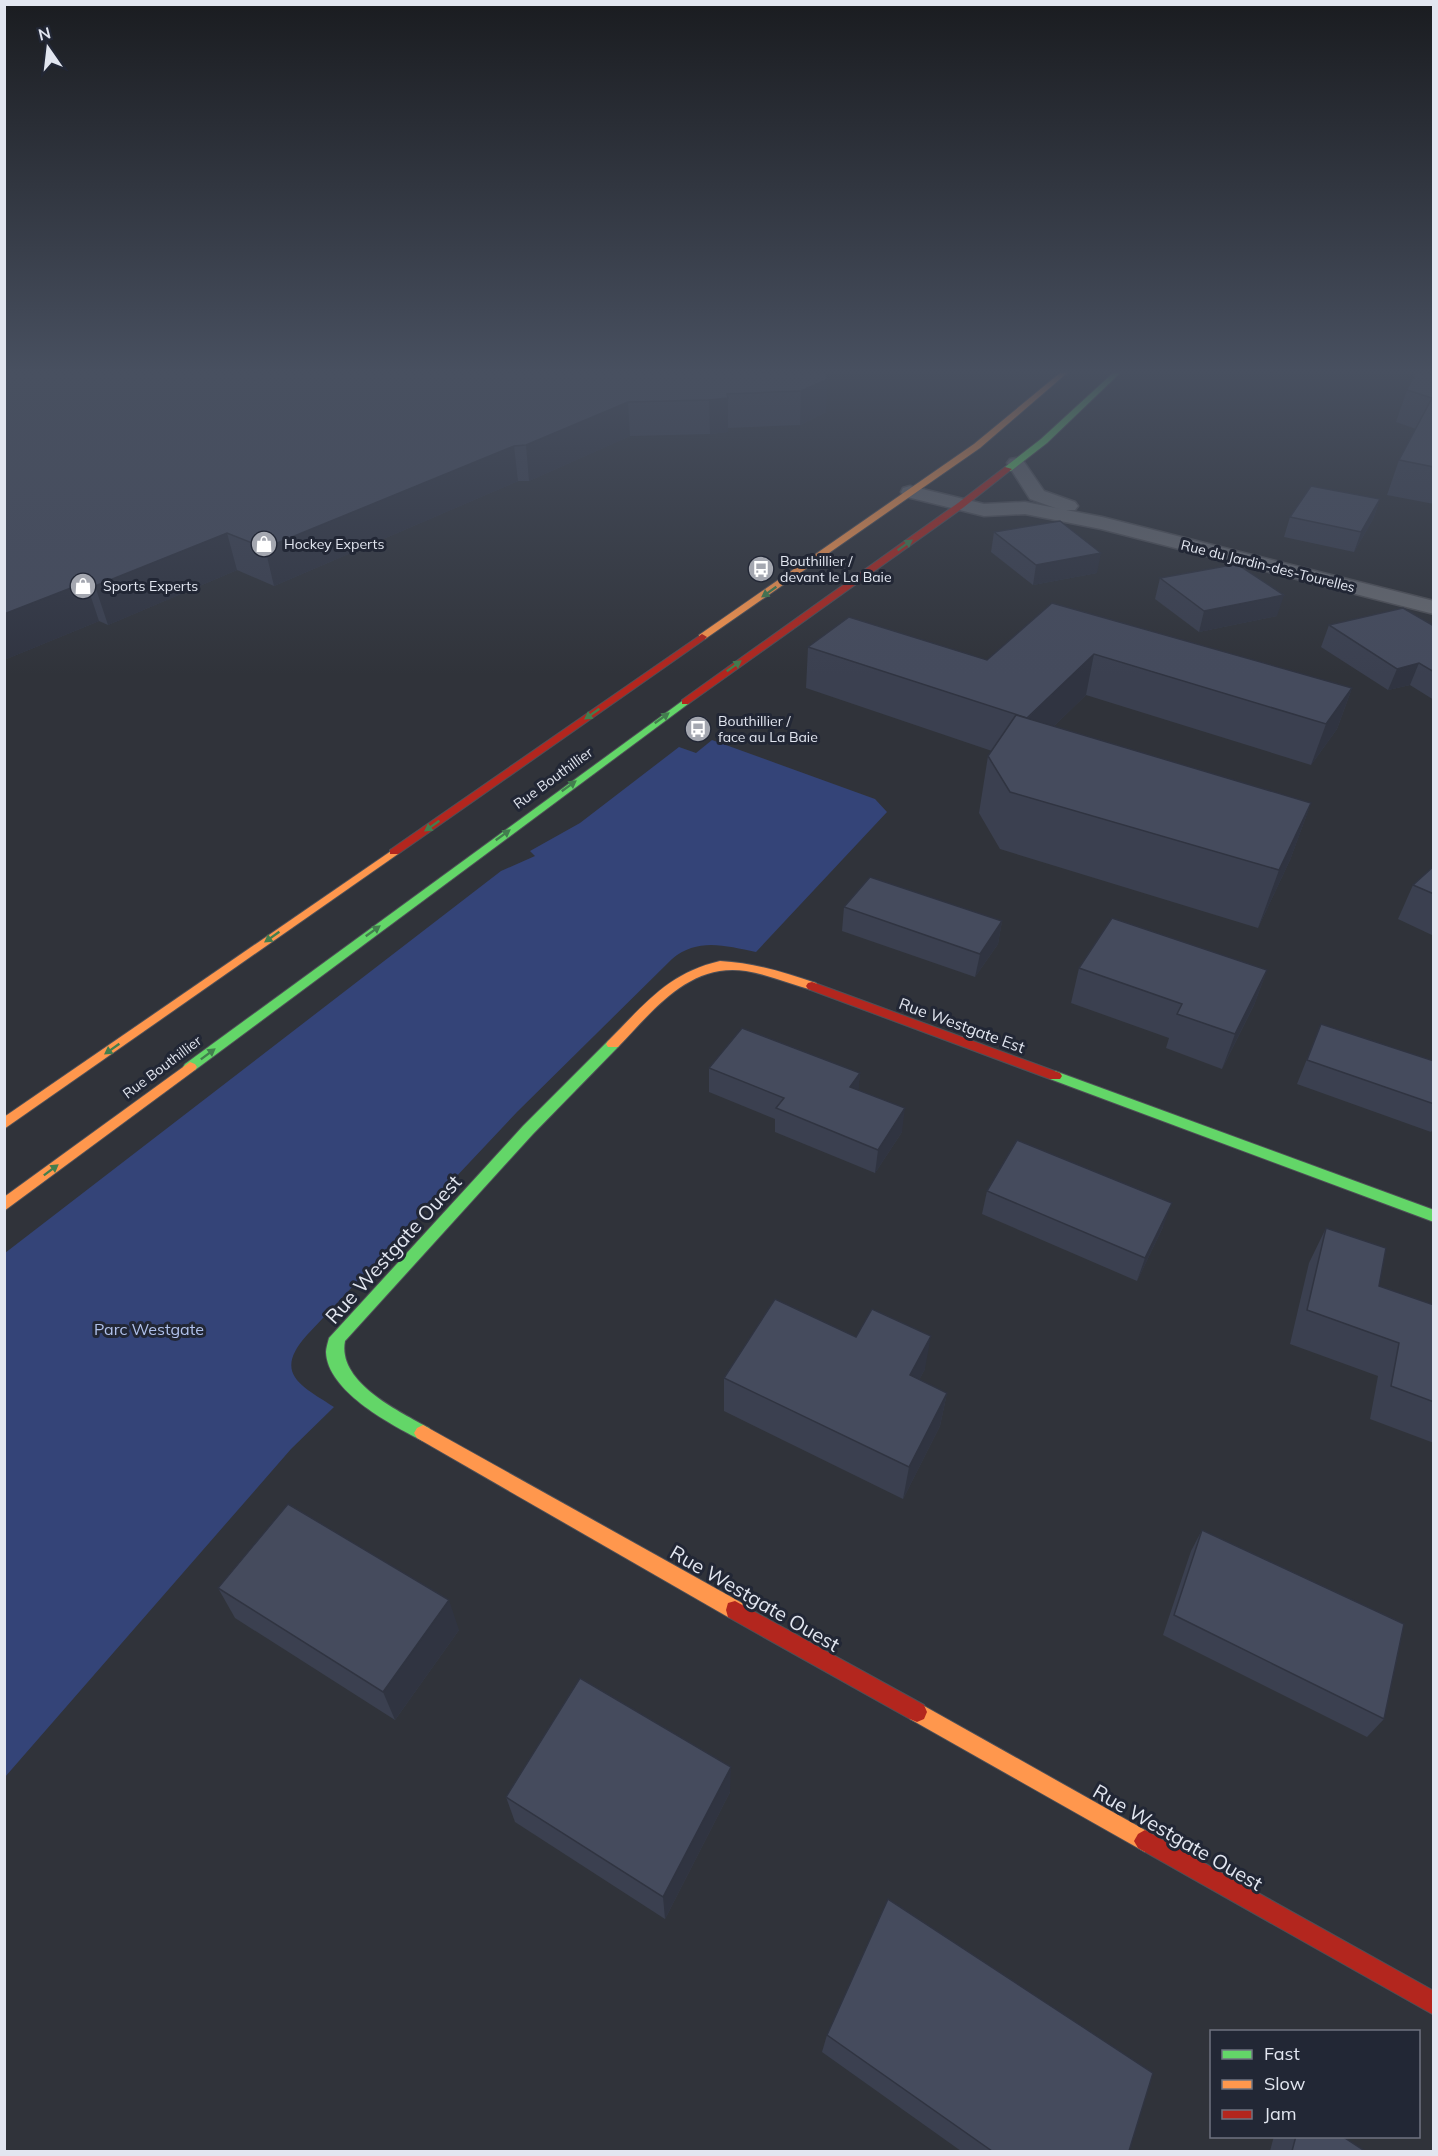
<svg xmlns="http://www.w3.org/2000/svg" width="1438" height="2156" viewBox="0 0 1438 2156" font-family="Mulish,sans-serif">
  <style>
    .green { fill: #344478 }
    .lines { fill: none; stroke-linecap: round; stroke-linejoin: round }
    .street-casing { stroke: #4e5057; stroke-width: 3 }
    .fast-casing { stroke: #4e5057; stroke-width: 2 }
    .slow-casing { stroke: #4e5057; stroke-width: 2 }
    .jam-casing { stroke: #4e5057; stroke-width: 2 }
    .street { fill: #666970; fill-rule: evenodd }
    .fast { fill: #63d668; fill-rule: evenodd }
    .slow { fill: #ff974d; fill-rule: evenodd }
    .jam { fill: #b3261e; fill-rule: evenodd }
    .wall { fill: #3b4050 }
    .shaded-wall { fill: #303441 }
    .building { fill: #454b5d; stroke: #303441; stroke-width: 1.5 }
    .oneway { fill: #427e4e }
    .labels { text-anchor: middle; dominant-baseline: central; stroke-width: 6; stroke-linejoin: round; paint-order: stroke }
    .far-poi-label { font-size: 14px; fill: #e2e6f0; stroke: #222735; text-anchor: start }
    .far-street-label { font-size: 14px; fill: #e2e6f0; stroke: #222735 }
    .street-label { font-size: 16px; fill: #e2e6f0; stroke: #222735 }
    .park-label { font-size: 16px; fill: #b0c1eb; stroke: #222735 }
    .near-street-label { font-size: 20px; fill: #e2e6f0; stroke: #222735 }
  </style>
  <rect width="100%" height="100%" fill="#30333a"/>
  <!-- green -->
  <path class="green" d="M 712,740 L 875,799 L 887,812 L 756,952 C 726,946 698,937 672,959 L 517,1112 L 307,1335 C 272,1374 302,1386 334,1407 L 291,1449 L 5,1777 L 5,1253 L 501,871 L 535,856 L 530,851 L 580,823 L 679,747 L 696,753 Z"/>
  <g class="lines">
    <!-- street casing -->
    <g class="street-casing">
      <g id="street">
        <polygon points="1016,458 1022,459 1044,491 1075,502 1078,506 1075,510 1061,510 1030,499 1007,463 1010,459"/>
        <polygon points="910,486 984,504 1025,502 1102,517 1434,601 1434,614 1101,529 1025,514 984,516 903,496 901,492 903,488"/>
      </g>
    </g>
    <!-- fast casing -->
    <g class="fast-casing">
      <g id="fast">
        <polygon points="1113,373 1120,373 1047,443 1011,471 1005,471 1005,467 1041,439"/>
        <polygon points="685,699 690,702 688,704 195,1070 185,1070 183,1067 185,1064"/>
        <path d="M 613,1039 L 618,1041 L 620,1044 L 618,1047 L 533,1134 L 345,1341 C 337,1382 398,1411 429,1428 L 432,1433 L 429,1438 L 423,1441 L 417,1438 C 388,1423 327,1390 326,1352 C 326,1348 328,1342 329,1338 L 523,1126 L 608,1041 Z"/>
        <polygon points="1055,1071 1434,1210 1434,1222 1050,1079 1048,1076 1050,1073"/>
      </g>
    </g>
    <!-- slow casing -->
    <g class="slow-casing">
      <g id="slow">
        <polygon points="1060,373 1067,373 980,448 705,639 699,639 699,635 974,444"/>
        <polygon points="394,849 398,850 398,854 4,1129 4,1117"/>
        <path d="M 720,961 C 754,963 784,972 816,983 L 818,986 L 812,990 C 790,984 769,975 746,971 C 689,962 653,1011 618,1047 L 608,1047 L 606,1044 L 608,1041 C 645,1004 668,973 720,961 Z"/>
        <polygon points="190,1062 195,1064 197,1067 195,1070 4,1211 4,1197"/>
        <polygon points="423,1425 742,1603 744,1610 742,1617 735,1619 728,1617 417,1438 414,1433 417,1428"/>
        <polygon points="917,1702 1152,1834 1156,1841 1152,1848 1145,1852 1138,1848 910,1719 907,1712 910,1705"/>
      </g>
    </g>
    <!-- jam casing -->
    <g class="jam-casing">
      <g id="jam">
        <polygon points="1005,467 1012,469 964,507 688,704 682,704 682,700 958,503"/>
        <polygon points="702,634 707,637 705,639 398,854 390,854 390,850"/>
        <polygon points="812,982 1060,1073 1062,1076 1060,1079 1050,1079 808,989 806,986 808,983"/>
        <polygon points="735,1601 924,1705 927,1712 924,1719 917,1722 910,1719 728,1617 726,1610 728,1603"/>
        <polygon points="1145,1830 1434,1991 1434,2015 1138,1848 1134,1841 1138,1834"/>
      </g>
    </g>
    <!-- street -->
    <use href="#street" class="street"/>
    <!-- fast -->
    <use href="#fast" class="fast"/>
    <!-- slow -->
    <use href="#slow" class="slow"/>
    <!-- jam -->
    <use href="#jam" class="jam"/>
  </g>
  <!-- wall -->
  <g class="wall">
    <polygon points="4,373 825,373 826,412 800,425 728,428 728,432 710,434 630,436 529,481 518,481 274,586 237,570 108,625 99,621 4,660"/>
    <polygon points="1434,373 1434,504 1387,495 1399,460 1416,429 1396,422 1407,390"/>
    <polygon points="1380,499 1373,519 1354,552 1284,537 1290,517"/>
    <polygon points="994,532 1097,573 1033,585 991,552"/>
    <polygon points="1160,578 1277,616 1199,632 1155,599"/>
    <polygon points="1052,603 1352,688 1337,729 1311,765 1086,695 1054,726 1311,803 1290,860 1258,928 1000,849 979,813 988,756 992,751 806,688 808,647 987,660"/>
    <polygon points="1329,625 1434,626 1434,700 1410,685 1388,690 1321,647"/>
    <polygon points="1434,866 1434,936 1398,919 1413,885"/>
    <polygon points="844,907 1002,921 998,944 975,977 842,931"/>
    <polygon points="1079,968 1267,970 1254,1005 1222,1069 1166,1048 1169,1038 1071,1003"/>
    <polygon points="1321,1024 1434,1061 1434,1128 1431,1132 1297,1084"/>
    <polygon points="709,1068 860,1073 858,1090 902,1132 875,1173 775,1132 775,1119 709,1092"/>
    <polygon points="987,1191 1163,1227 1137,1281 982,1214"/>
    <polygon points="1326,1228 1379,1286 1434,1305 1434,1443 1370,1419 1378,1376 1290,1344 1309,1263"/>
    <polygon points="925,1369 919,1380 947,1393 940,1426 903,1499 724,1411 724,1378"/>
    <polygon points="1202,1530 1384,1719 1367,1737 1163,1635 1191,1551"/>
    <polygon points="218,1588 459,1630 395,1720 235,1618"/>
    <polygon points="730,1792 665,1919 515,1822 506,1797"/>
    <polygon points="827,2035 1129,2151 961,2151 822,2052"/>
    <polygon points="1274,2136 1342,2136 1365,2151 1270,2151"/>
  </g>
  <!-- shaded-wall -->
  <g class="shaded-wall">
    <polygon points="828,379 826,412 800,425 801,391"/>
    <polygon points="728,398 728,432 710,434 709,400"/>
    <polygon points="628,402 630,436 529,481 526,445"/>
    <polygon points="514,446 518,481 274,586 265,548"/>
    <polygon points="1380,499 1373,519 1354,552 1361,532"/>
    <polygon points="227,533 237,570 108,625 95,586"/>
    <polygon points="1101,553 1097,573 1033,585 1036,565"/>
    <polygon points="86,582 99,621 4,660 4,614"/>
    <polygon points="1284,595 1277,616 1199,632 1204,611"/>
    <polygon points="1094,654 1086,695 1019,760 1027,719"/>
    <polygon points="1419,663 1410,685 1388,690 1397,669"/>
    <polygon points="1352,688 1337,729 1311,765 1326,724"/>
    <polygon points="1311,803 1290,860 1258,928 1279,870"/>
    <polygon points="1002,921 998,944 975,977 980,954"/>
    <polygon points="1267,970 1254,1005 1222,1069 1235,1034"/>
    <polygon points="860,1073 858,1097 850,1087"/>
    <polygon points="905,1108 902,1132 875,1173 878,1150"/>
    <polygon points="1172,1203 1163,1227 1137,1281 1145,1258"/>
    <polygon points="931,1336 925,1369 904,1408 910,1375"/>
    <polygon points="947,1393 940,1426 903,1499 909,1467"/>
    <polygon points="449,1600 459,1630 395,1720 383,1692"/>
    <polygon points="731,1767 730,1792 665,1919 663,1897"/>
  </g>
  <!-- building -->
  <g class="building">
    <polygon points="4,373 825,373 828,379 801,391 727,394 728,398 709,400 628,402 526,445 514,446 265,548 227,533 95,586 86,582 4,614"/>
    <polygon points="1415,373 1434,373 1434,467 1399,460 1432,398 1407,390"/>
    <polygon points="1311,486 1380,499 1361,532 1290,517"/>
    <polygon points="1060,521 1101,553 1036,565 994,532"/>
    <polygon points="1237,564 1284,595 1204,611 1160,578"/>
    <polygon points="1052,603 1352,688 1326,724 1094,654 1027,718 808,647 849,617 987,660"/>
    <polygon points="1403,608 1434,626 1434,672 1419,663 1397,669 1329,625"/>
    <polygon points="1016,715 1311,803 1279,870 1010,792 988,756"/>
    <polygon points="1434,866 1434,894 1413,885"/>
    <polygon points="870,877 1002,921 980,954 844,907"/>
    <polygon points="1112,918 1267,970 1235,1034 1177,1014 1182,1004 1079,968"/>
    <polygon points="1321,1024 1434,1061 1434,1104 1307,1060"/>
    <polygon points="742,1028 860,1073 850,1087 905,1108 878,1150 776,1108 784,1098 709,1068"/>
    <polygon points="1017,1140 1172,1203 1145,1258 987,1191"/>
    <polygon points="1326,1228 1386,1248 1379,1286 1434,1305 1434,1402 1391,1386 1399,1343 1307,1310"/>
    <polygon points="775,1299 856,1337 872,1309 931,1336 910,1375 947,1393 909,1467 724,1378"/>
    <polygon points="288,1504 449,1600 383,1692 218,1588"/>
    <polygon points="1202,1530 1404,1624 1384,1719 1174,1615"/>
    <polygon points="580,1678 731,1767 663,1897 506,1797"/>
    <polygon points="888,1899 1153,2073 1129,2151 992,2151 827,2035"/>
    <polygon points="1296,2136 1342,2136 1365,2151 1292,2151"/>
  </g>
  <!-- one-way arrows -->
  <defs><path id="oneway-solid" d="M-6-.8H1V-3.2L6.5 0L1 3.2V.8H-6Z" transform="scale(1.5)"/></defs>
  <g class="oneway">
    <use href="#oneway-solid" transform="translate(905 545) rotate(-35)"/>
    <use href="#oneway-solid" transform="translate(769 592) rotate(145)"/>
    <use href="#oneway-solid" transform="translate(734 666) rotate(-36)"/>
    <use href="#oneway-solid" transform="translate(592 714) rotate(145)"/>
    <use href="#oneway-solid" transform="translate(662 718) rotate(-36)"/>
    <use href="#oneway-solid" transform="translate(569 786) rotate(-36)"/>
    <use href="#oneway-solid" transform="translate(432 826) rotate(145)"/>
    <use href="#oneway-solid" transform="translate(503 835) rotate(-36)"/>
    <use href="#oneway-solid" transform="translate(373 931) rotate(-36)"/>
    <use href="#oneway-solid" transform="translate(272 937) rotate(145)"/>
    <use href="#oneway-solid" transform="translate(112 1049) rotate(145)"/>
    <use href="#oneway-solid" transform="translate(208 1054) rotate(-37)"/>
    <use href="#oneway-solid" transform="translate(51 1170) rotate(-37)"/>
  </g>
  <!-- sky -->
  <linearGradient id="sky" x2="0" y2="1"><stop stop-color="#1a1c20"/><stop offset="0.55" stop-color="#485060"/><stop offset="1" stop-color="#485060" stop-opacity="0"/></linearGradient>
  <rect width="1438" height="675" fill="url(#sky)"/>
  <!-- icons -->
  <defs>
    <g id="shop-disc" transform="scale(1.35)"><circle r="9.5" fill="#a4a7b0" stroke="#222735"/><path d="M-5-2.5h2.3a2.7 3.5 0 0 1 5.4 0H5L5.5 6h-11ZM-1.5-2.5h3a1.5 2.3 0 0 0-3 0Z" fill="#fff"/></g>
    <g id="bus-disc" transform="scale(1.35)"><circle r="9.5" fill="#a4a7b0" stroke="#222735"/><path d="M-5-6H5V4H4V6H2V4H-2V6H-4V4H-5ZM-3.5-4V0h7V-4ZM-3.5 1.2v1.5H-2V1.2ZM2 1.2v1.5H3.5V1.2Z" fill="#fff"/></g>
  </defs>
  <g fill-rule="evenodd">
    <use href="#shop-disc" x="264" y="544"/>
    <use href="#bus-disc" x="761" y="569"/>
    <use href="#shop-disc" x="83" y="586"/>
    <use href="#bus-disc" x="698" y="729"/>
  </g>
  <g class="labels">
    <!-- far-poi labels -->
    <g class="far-poi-label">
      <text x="284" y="544">Hockey Experts</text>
      <text x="780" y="561">Bouthillier /<tspan x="780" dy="16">devant le La Baie</tspan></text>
      <text x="103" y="586">Sports Experts</text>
      <text x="718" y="721">Bouthillier /<tspan x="718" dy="16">face au La Baie</tspan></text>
    </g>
    <!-- far-street labels -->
    <g class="far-street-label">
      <text transform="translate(1268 566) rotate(14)">Rue du Jardin-des-Tourelles</text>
      <text transform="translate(553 778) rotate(-36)">Rue Bouthillier</text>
      <text transform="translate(162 1067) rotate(-37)">Rue Bouthillier</text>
    </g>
    <!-- street labels -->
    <g class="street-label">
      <text transform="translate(962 1025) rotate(20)">Rue Westgate Est</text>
    </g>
    <!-- park labels -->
    <g class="park-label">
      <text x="149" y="1329">Parc Westgate</text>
    </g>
    <!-- near-street labels -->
    <g class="near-street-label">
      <text transform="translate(393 1249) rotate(-48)">Rue Westgate Ouest</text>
      <text transform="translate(755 1598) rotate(30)">Rue Westgate Ouest</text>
      <text transform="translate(1178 1837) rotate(30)">Rue Westgate Ouest</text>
    </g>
  </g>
  <!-- border -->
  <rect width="1438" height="2156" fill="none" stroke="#e2e6f0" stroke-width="12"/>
  <!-- legend -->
  <rect x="1210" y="2030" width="210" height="108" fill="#222735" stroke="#6f7380" stroke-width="1.5"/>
  <rect x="1222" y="2050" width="30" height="9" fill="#63d668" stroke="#6f7380" stroke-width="1.5"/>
  <text x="1264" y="2060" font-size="18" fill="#e2e6f0">Fast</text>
  <rect x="1222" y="2080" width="30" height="9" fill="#ff974d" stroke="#6f7380" stroke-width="1.5"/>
  <text x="1264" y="2090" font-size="18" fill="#e2e6f0">Slow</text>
  <rect x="1222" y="2110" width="30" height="9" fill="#b3261e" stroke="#6f7380" stroke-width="1.5"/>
  <text x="1264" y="2120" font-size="18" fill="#e2e6f0">Jam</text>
  <!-- north arrow -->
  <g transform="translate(48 48) rotate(346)" stroke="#222735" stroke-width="4.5" paint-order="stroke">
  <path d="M0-4.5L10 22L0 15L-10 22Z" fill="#e2e6f0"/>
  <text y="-9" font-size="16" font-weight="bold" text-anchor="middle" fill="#e2e6f0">N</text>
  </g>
</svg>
